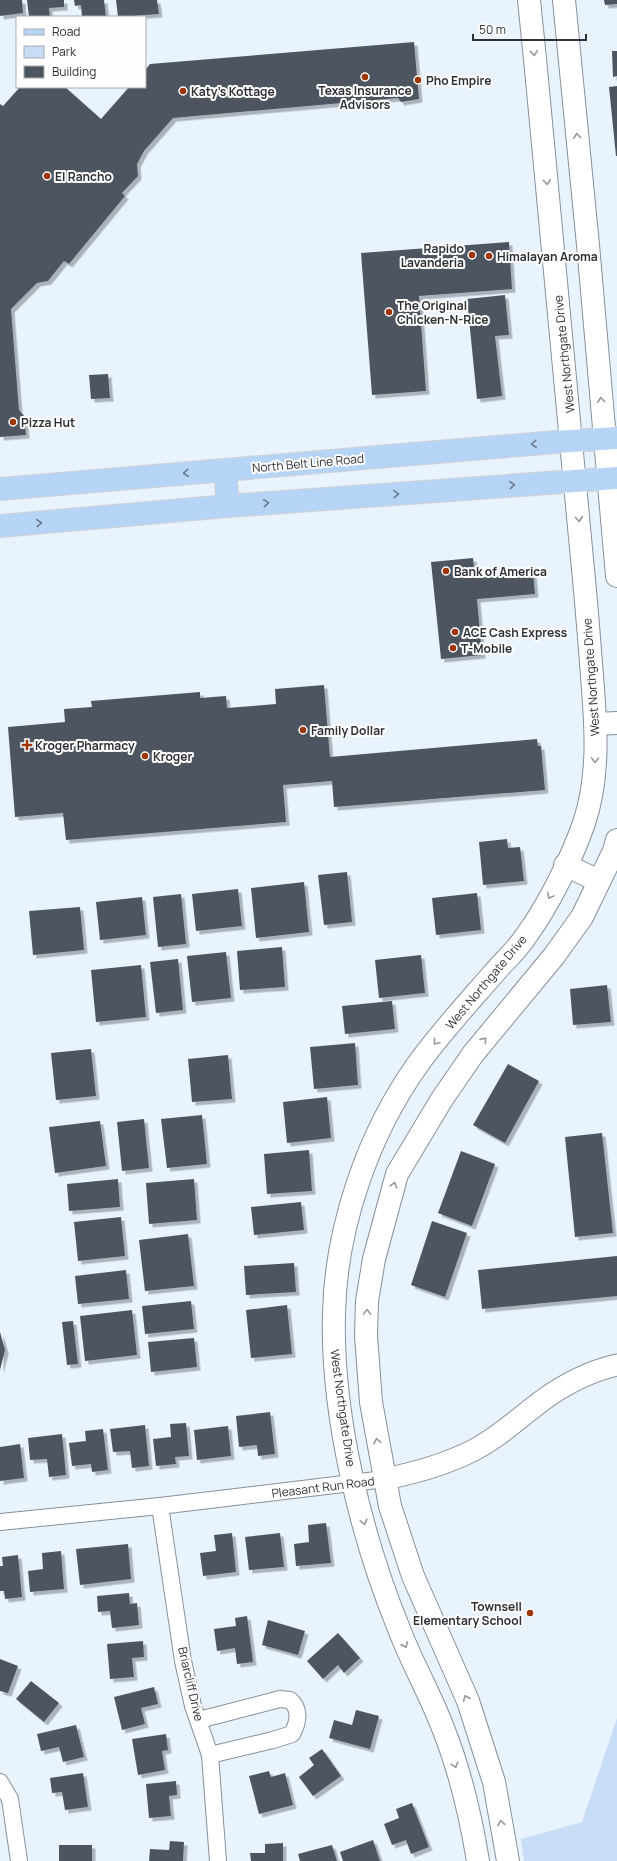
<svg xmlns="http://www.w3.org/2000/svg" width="617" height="1861" viewBox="0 0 617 1861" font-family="Manrope,sans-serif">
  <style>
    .green { fill: #c7ddf6 }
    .building { fill: #4e5761; filter: url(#shadow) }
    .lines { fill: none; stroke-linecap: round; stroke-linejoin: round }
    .minor-casing { stroke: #87919c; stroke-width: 18 }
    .tertiary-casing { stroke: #87919c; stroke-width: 23 }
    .secondary-casing { stroke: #87919c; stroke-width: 24 }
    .primary-casing { stroke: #d1d2d3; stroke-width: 24 }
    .minor { stroke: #fff; stroke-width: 16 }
    .tertiary { stroke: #fff; stroke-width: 21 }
    .secondary { stroke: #fff; stroke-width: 22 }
    .primary { stroke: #b6d4f6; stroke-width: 22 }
    .oneway { stroke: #96989a }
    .oneway2 { stroke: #6b7a8c }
    .poi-dot { fill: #9c3705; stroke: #fefefe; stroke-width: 1.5 }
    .labels { text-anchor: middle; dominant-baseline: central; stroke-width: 4; stroke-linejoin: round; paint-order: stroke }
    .poi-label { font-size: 12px; font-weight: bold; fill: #2d3136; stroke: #fefefe; text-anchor: start }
    .street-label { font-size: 12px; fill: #2d3136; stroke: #fefefe }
  </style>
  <defs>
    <filter id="shadow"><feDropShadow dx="3.5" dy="3.5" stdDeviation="0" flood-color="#0004"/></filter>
  </defs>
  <rect width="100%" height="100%" fill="#e8f3fe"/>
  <!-- green -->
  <polygon class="green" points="617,1718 617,1861 524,1861 521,1839 582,1822"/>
  <!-- building -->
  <g class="building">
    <polygon points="0,0 22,0 23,13 0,16"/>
    <polygon points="27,0 64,0 64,7 49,8 50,17 29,17"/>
    <polygon points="74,0 104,0 106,17 82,17 81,5 75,6"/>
    <polygon points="116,0 157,0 159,14 118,17"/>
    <polygon points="604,0 617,0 617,4 605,5"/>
    <polygon points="414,42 419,99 401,102 398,98 173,118 144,151 137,164 138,176 122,193 125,196 69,264 64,261 48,281 37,283 11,309 19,410 24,416 26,435 0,437 0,104 3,106 20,87 65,87 101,119 129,87 145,87 145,70 150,64"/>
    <polygon points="612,51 617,51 617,76 613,77"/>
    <polygon points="617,86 617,156 616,156 609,87"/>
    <polygon points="509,242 512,289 419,296 426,391 372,395 361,253"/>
    <polygon points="505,295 509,335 495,336 502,396 477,399 467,299"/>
    <polygon points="108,374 110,398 91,399 89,375"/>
    <polygon points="473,558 475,578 533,572 535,594 477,599 482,655 441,659 431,562"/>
    <polygon points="324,685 330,757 537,739 538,746 541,746 545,790 334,807 332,781 283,785 286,822 66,840 63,813 15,817 8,727 65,722 64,709 92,707 91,701 200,692 200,698 226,696 227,708 276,704 275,689"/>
    <polygon points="507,839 508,848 520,847 524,881 483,885 479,842"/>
    <polygon points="347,872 352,922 324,925 318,875"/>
    <polygon points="304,882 309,932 256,938 251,888"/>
    <polygon points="238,889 242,926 196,931 192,894"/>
    <polygon points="477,893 481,930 436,935 432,898"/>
    <polygon points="181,894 186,944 158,947 153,897"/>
    <polygon points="142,897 146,935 100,940 96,902"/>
    <polygon points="80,907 84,950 33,955 29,911"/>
    <polygon points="282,947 285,987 240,990 237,951"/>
    <polygon points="226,952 231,998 192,1002 187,956"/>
    <polygon points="421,955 425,993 379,998 375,960"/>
    <polygon points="178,959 183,1010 156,1013 150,962"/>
    <polygon points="141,965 146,1017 96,1022 91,970"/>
    <polygon points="607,985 611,1022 573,1025 570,989"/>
    <polygon points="392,1001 395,1029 345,1034 342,1006"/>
    <polygon points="355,1043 358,1085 314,1089 310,1047"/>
    <polygon points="91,1049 96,1096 56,1100 51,1053"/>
    <polygon points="228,1055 232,1099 192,1102 188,1059"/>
    <polygon points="508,1064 539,1081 505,1143 473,1125"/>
    <polygon points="327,1097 331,1138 287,1143 283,1102"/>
    <polygon points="202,1115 207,1164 167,1168 161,1119"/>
    <polygon points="144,1119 149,1168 122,1171 117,1122"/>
    <polygon points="100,1121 106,1166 55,1173 49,1127"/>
    <polygon points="602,1133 613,1233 575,1237 565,1137"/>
    <polygon points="309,1150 312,1191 267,1194 264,1154"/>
    <polygon points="461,1151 495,1164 472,1226 438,1213"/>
    <polygon points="118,1179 120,1207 69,1211 67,1184"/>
    <polygon points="194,1179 197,1220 149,1224 146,1183"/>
    <polygon points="301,1202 304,1230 254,1235 251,1207"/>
    <polygon points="121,1217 125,1256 78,1261 74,1222"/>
    <polygon points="432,1221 467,1233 445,1297 411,1285"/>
    <polygon points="188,1234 194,1286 145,1291 139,1240"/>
    <polygon points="617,1256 617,1296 482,1309 478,1270"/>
    <polygon points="294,1263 296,1292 246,1295 244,1266"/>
    <polygon points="126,1270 129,1299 78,1304 75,1276"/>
    <polygon points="191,1301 194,1329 145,1334 142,1306"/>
    <polygon points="287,1305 292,1354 251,1358 246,1310"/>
    <polygon points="132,1310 137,1355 85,1361 80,1316"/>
    <polygon points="73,1321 78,1364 67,1365 62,1322"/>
    <polygon points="0,1332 5,1350 0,1370"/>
    <polygon points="194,1338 197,1367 151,1372 148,1342"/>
    <polygon points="270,1412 275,1454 258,1456 257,1445 239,1447 236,1416"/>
    <polygon points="186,1423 189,1456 175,1457 176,1464 156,1466 153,1439 171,1437 170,1424"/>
    <polygon points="145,1425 149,1466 132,1468 130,1451 113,1452 110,1429"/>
    <polygon points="228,1426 231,1456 197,1460 194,1430"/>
    <polygon points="103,1429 108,1470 92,1472 91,1464 72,1466 69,1443 86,1441 85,1431"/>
    <polygon points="62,1434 66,1475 49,1477 47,1459 30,1460 28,1438"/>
    <polygon points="20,1444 24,1478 0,1481 0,1447"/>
    <polygon points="326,1523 331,1563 296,1566 294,1544 309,1542 308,1525"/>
    <polygon points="232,1533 236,1572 203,1576 200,1553 216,1551 214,1535"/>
    <polygon points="280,1533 284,1567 249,1570 245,1537"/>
    <polygon points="128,1544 131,1579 80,1585 76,1549"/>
    <polygon points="61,1551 64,1589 30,1592 28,1571 43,1569 42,1553"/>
    <polygon points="18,1555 22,1597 5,1599 4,1591 0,1591 0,1566 3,1566 2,1557"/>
    <polygon points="129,1593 130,1604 137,1603 139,1625 112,1628 110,1611 98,1612 97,1596"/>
    <polygon points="247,1616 253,1662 237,1664 235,1648 217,1651 214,1629 236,1626 235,1618"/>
    <polygon points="268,1620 305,1631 298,1655 262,1645"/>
    <polygon points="338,1633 360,1658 344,1673 338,1665 323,1679 307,1661"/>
    <polygon points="143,1641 144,1657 132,1658 134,1677 110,1679 107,1644"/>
    <polygon points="0,1659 18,1666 8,1693 0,1691"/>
    <polygon points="31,1681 59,1703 44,1722 16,1699"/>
    <polygon points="154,1687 158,1704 141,1708 145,1724 122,1730 114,1697"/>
    <polygon points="356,1710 379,1716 370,1749 329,1738 334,1720 352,1725"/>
    <polygon points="76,1725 84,1757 63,1762 59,1747 41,1751 37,1734"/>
    <polygon points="166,1734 168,1750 162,1751 165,1770 138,1775 132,1739"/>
    <polygon points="322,1749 341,1776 313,1796 299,1777 314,1765 309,1758"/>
    <polygon points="269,1771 271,1777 285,1773 293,1805 259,1814 249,1776"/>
    <polygon points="83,1773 88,1807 65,1810 62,1792 52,1793 50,1778"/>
    <polygon points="176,1781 177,1795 169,1796 171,1816 149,1818 146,1784"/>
    <polygon points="412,1803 429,1847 411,1854 406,1840 392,1845 384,1824 399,1818 396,1809"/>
    <polygon points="373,1840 380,1861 343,1861 340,1852"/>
    <polygon points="170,1841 184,1842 183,1861 149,1861 150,1849 169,1850"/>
    <polygon points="283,1843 283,1861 251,1861 250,1853 265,1853 265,1844"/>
    <rect x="59" y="1845" width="33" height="16"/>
    <polygon points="332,1845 337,1861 300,1861 298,1854"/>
  </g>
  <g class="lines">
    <!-- minor casing -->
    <g class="minor-casing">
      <g id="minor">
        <polyline points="160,1506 183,1661 193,1706 210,1755 218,1861"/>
        <polyline points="0,1522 160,1506 385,1479"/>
        <path d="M 199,1720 L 280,1699 L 290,1700 C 301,1709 298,1723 292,1734 L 273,1740 L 210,1755"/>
        <polyline points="0,1782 10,1799 19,1861"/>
      </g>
    </g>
    <!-- tertiary casing -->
    <g class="tertiary-casing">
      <path id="tertiary" d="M 385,1479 C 415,1473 444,1465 472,1451 C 498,1438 520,1417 543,1400 C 565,1384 591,1371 617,1365"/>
    </g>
    <!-- secondary casing -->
    <g class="secondary-casing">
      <g id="secondary">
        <polyline points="564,0 588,245 617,576"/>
        <polyline points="596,724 617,723"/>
        <polyline points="565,865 599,881"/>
        <path d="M 478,1861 C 471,1818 459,1768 443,1728 C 430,1694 412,1663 399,1629 C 361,1536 331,1414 334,1313 C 336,1227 368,1134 418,1064 C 441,1032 468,1003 494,973 C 504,961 517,950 526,936 C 548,906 572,858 584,823 C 600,776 596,725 592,676 C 589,637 586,598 582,559 C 566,372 548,186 529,0"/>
        <polyline points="508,1861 494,1782 468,1701 413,1576 390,1506 371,1402 366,1336 367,1301 374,1259 397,1174 442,1099 473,1054 554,956 582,917 614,851 617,840"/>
      </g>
    </g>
    <!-- primary casing -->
    <g class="primary-casing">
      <g id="primary">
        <polyline points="225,470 228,506"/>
        <polyline points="0,489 556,442 617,438"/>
        <polyline points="0,526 228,506 617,478"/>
      </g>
    </g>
    <!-- minor -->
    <use href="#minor" class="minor"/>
    <!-- tertiary -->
    <use href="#tertiary" class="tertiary"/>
    <!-- secondary -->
    <use href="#secondary" class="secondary"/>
    <!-- primary -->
    <use href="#primary" class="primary"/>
  </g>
  <!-- one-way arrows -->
  <defs><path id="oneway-chevron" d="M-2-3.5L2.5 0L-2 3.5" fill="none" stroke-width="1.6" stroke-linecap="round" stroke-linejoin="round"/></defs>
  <g class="oneway">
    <use href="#oneway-chevron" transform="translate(534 53) rotate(84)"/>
    <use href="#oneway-chevron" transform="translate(577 136) rotate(-95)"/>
    <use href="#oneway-chevron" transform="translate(547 182) rotate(84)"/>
    <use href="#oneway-chevron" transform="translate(601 400) rotate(-95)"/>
    <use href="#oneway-chevron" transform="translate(579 519) rotate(85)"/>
    <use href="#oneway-chevron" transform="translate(595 760) rotate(92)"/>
    <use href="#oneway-chevron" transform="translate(550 896) rotate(118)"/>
    <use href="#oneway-chevron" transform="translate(484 1040) rotate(-51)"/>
    <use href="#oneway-chevron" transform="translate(436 1042) rotate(128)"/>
    <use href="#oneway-chevron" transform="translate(394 1185) rotate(-73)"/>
    <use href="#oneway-chevron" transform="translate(367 1312) rotate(-89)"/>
    <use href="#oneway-chevron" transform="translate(377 1441) rotate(-101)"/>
    <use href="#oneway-chevron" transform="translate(364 1522) rotate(75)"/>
    <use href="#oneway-chevron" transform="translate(405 1645) rotate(67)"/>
    <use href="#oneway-chevron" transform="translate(466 1698) rotate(-113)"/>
    <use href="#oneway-chevron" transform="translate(455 1765) rotate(73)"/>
    <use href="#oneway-chevron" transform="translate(501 1823) rotate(-100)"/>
  </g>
  <g class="oneway2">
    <use href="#oneway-chevron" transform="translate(534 444) rotate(175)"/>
    <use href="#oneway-chevron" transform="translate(186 473) rotate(175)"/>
    <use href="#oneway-chevron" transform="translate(512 485) rotate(-5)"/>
    <use href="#oneway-chevron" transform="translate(396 494) rotate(-4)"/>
    <use href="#oneway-chevron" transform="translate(266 503) rotate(-4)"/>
    <use href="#oneway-chevron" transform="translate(39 523) rotate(-5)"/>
  </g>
  <!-- markers -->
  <g class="poi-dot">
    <circle cx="365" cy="77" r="4"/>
    <circle cx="418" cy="80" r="4"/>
    <circle cx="183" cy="91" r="4"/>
    <circle cx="47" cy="176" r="4"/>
    <circle cx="472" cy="255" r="4"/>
    <circle cx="489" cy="256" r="4"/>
    <circle cx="389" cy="312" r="4"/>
    <circle cx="13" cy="422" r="4"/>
    <circle cx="446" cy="571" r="4"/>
    <circle cx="455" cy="632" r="4"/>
    <circle cx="453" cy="648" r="4"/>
    <circle cx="303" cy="730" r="4"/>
    <path d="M25 739h4v4h4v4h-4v4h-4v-4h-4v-4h4z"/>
    <circle cx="145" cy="756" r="4"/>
    <circle cx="530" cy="1613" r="4"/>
  </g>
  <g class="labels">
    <!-- poi labels -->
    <g class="poi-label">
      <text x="426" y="80">Pho Empire</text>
      <text x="365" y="90" text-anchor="middle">Texas Insurance<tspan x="365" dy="14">Advisors</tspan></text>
      <text x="191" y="91">Katy's Kottage</text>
      <text x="55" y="176">El Rancho</text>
      <text x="464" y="248" text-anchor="end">Rapido<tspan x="464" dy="14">Lavanderia</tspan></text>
      <text x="497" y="256">Himalayan Aroma</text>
      <text x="397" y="305">The Original<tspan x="397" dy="14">Chicken-N-Rice</tspan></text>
      <text x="21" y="422">Pizza Hut</text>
      <text x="454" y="571">Bank of America</text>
      <text x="463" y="632">ACE Cash Express</text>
      <text x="461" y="648">T-Mobile</text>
      <text x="311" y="730">Family Dollar</text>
      <text x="35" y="745">Kroger Pharmacy</text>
      <text x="153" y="756">Kroger</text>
      <text x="522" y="1606" text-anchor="end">Townsell<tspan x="522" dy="14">Elementary School</tspan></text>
    </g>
    <!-- street labels -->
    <g class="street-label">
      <text transform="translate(564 354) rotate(-96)">West Northgate Drive</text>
      <text transform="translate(308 463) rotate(-5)">North Belt Line Road</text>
      <text transform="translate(591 677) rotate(-94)">West Northgate Drive</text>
      <text transform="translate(486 982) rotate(-50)">West Northgate Drive</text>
      <text transform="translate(343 1408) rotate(82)">West Northgate Drive</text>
      <text transform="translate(323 1487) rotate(-7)">Pleasant Run Road</text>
      <text transform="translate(191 1684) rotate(77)">Briarcliff Drive</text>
    </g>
  </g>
  <!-- legend -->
  <rect x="16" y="16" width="130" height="72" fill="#fefefe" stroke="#aaacae"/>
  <rect x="24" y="29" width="20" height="6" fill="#b6d4f6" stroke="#aaacae"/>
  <text x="52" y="36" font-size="12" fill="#2d3136">Road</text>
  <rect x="24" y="46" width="20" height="12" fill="#c7ddf6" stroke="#aaacae"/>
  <text x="52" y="56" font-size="12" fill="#2d3136">Park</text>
  <rect x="24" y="66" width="20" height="12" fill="#4e5761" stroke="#aaacae"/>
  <text x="52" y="76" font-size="12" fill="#2d3136">Building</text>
  <!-- scale -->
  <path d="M473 34v6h113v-6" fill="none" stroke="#2d3136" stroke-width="2"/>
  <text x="479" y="34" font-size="12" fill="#2d3136" stroke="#fefefe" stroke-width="3" paint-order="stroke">50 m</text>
</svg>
